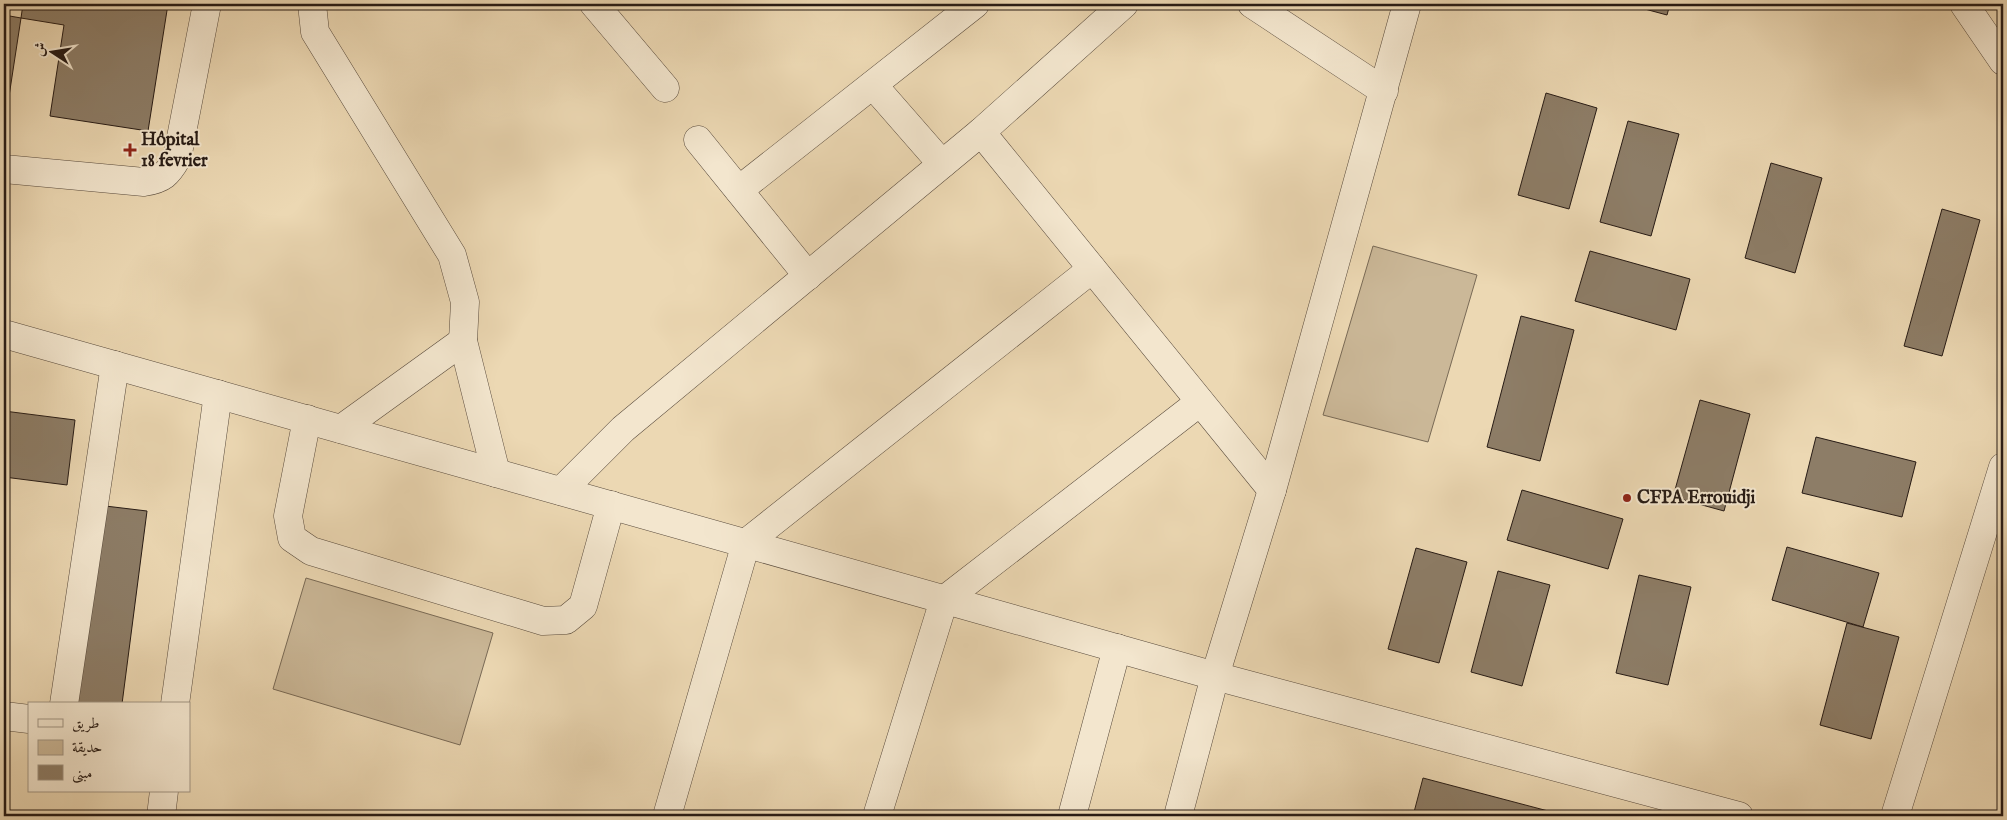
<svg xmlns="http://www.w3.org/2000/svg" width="2007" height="820" viewBox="0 0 2007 820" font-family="'IM FELL English',Amiri,serif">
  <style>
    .green { fill: #cbb898; stroke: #796a56 }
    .building { fill: #8d7d67; stroke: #271b15 }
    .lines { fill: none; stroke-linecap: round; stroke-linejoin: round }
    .minor-casing { stroke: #584a3c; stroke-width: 29 }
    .minor { stroke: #f3e6ce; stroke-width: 28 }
    .poi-dot { fill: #8f2418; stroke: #f3e6ce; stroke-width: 2 }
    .labels { text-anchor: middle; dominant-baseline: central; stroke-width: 4; stroke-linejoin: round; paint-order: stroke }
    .poi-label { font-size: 18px; font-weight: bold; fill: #271b15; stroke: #f3e6ce; text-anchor: start }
  </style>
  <rect width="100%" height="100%" fill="#ecd8b3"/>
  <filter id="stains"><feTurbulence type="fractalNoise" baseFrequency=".004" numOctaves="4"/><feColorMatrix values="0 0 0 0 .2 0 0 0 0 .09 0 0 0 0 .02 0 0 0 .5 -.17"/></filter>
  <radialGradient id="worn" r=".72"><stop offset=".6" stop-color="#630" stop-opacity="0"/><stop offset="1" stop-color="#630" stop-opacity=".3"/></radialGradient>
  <!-- green -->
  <g class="green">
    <polygon points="1373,246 1477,275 1428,442 1323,415"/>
    <polygon points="306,578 493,633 460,745 273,689"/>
  </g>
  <!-- building -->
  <g class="building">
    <polygon points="23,4 168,4 148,131 50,116 64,25 21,18"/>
    <polygon points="1630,4 1670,4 1667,15 1630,5"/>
    <polygon points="4,15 21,18 6,116 4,116"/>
    <polygon points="1546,93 1597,108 1569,209 1518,195"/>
    <polygon points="1628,121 1679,134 1651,236 1600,222"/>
    <polygon points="1771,163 1822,178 1795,273 1745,258"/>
    <polygon points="1942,209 1980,220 1942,356 1904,346"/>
    <polygon points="1590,251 1690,279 1676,330 1575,301"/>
    <polygon points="1521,316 1574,330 1540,461 1487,447"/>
    <polygon points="1700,400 1750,414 1724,511 1673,497"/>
    <polygon points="4,411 75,420 67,485 4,477"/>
    <polygon points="1816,437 1916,462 1902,517 1802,493"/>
    <polygon points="1522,490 1623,519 1608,569 1507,540"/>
    <polygon points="97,505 147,511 122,704 71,704"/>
    <polygon points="1787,547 1879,573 1863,627 1772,600"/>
    <polygon points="1416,548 1467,562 1439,663 1388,649"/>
    <polygon points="1498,571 1550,585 1522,686 1471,672"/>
    <polygon points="1639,575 1691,587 1668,685 1616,673"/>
    <polygon points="1847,623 1899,637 1871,739 1820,725"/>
    <polygon points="1423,778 1567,816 1413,816"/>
  </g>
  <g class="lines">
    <!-- minor casing -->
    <g class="minor-casing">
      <g id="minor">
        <polyline points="312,4 315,32 452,255 465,302 463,341 496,473"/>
        <polyline points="594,4 665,88"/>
        <polyline points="1252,4 1384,91"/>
        <polyline points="1964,4 2003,61"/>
        <polyline points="873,85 942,164"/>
        <polyline points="981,132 1272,490"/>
        <polyline points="698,140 808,276"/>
        <path d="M 4,169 L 144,182 C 163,179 168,174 177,158 L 207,4"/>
        <polyline points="739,190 975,4"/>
        <polyline points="4,334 1215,676 1739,816"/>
        <polyline points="307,419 288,516 292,538 311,551 543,621 566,620 583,606 611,505"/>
        <polyline points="341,429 463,341"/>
        <polyline points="561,491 623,429 981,132 1124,4"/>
        <polyline points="64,704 115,365"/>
        <polyline points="175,704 218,394"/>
        <polyline points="4,716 29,719"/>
        <polyline points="161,816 164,791"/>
        <polyline points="667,816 746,543 1092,269"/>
        <polyline points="877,816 944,600 1200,402"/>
        <polyline points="1072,816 1117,648"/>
        <polyline points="1178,816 1215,676 1272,490 1407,4"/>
        <polyline points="1895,816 2003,467"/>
      </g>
    </g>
    <!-- minor -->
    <use href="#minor" class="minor"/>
  </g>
  <!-- markers -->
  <g class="poi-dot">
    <path d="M127.5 142.5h5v5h5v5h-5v5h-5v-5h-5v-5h5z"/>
    <circle cx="1627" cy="498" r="5"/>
  </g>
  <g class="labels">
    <!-- poi labels -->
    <g class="poi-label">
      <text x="141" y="140">Hôpital<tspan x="141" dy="21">18 fevrier</tspan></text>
      <text x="1637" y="498">CFPA Errouidji</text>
    </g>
  </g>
  <!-- margin -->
  <rect width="2007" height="820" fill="none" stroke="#ecd8b3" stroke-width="20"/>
  <rect x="5" y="5" width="1997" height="810" fill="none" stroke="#271b15" stroke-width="2.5"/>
  <rect x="10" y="10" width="1987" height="800" fill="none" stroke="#271b15"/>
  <!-- legend -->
  <rect x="28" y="702" width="162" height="90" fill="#f3e6ce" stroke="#a19584"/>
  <rect x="38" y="719" width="25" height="8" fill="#f3e6ce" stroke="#a19584"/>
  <text x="72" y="728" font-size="15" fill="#271b15">طريق</text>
  <rect x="38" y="740" width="25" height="15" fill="#cbb898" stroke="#a19584"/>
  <text x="72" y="752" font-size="15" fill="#271b15">حديقة</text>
  <rect x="38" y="765" width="25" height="15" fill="#8d7d67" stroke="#a19584"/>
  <text x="72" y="778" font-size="15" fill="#271b15">مبنى</text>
  <!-- north arrow -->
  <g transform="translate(52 52) rotate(282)" stroke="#f3e6ce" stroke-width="4" paint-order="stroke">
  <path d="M0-4L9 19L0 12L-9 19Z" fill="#271b15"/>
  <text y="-8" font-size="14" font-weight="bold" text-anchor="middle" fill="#271b15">ش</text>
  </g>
  <rect width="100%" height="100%" filter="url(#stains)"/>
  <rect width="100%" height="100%" fill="url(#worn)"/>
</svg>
